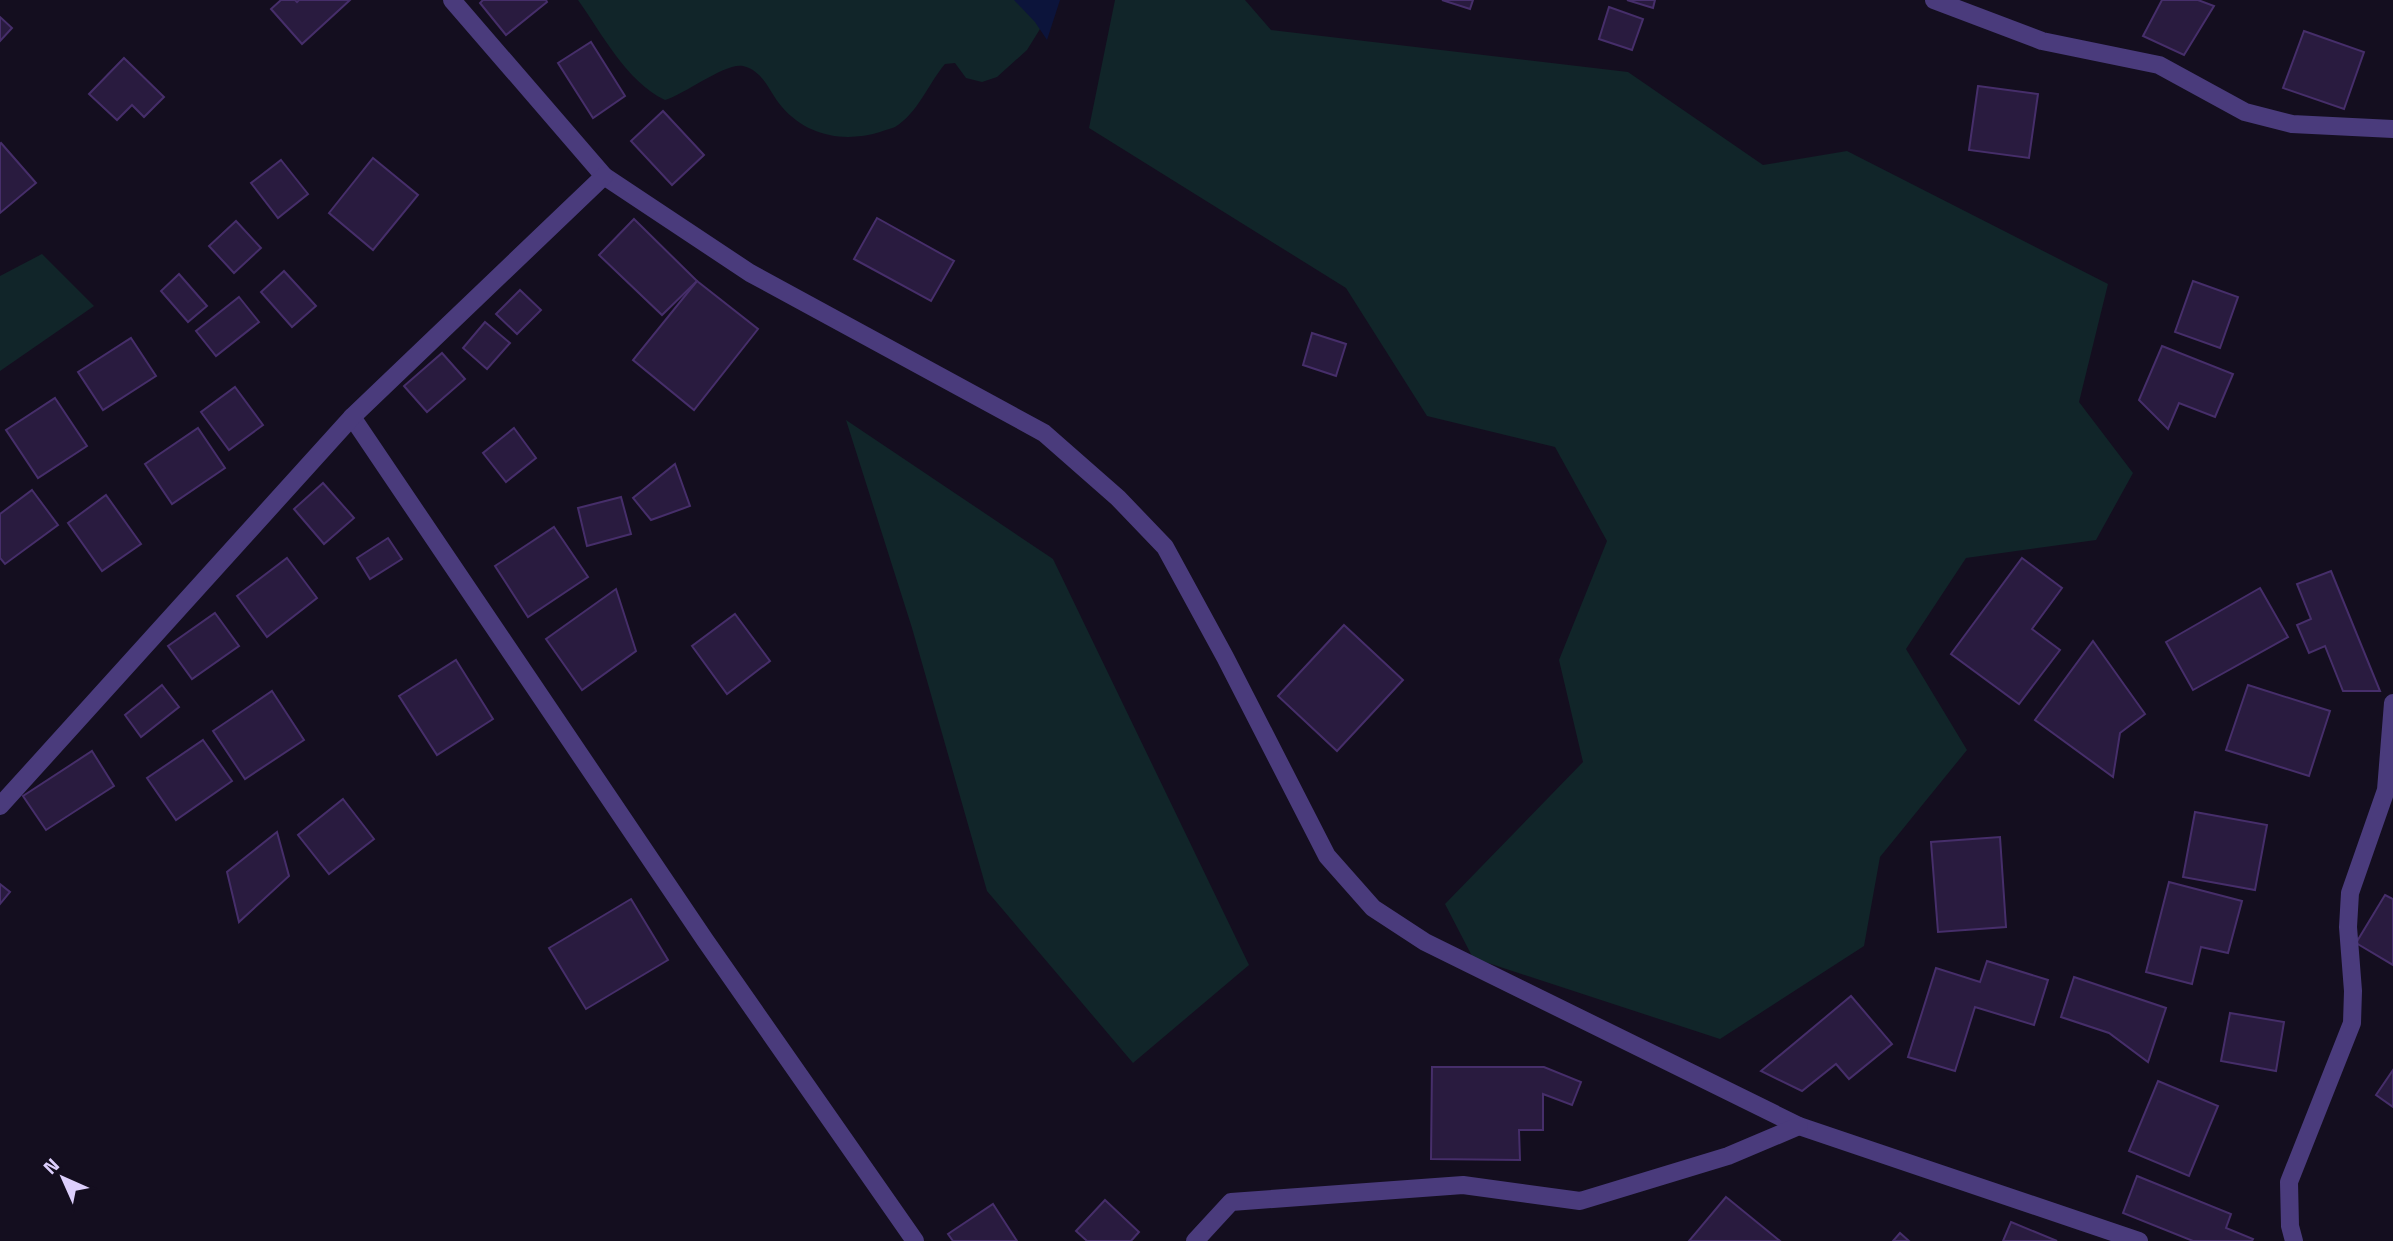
<svg xmlns="http://www.w3.org/2000/svg" width="2393" height="1241" viewBox="0 0 2393 1241" font-family="'Titillium Web',sans-serif">
  <style>
    .green { fill: #112529 }
    .water { fill: #0c143b }
    .building { fill: #291b3f; stroke: #462e6a; stroke-width: 2 }
    .lines { fill: none; stroke-linecap: round; stroke-linejoin: round }
    .minor { stroke: #4a3b7c; stroke-width: 18 }
  </style>
  <rect width="100%" height="100%" fill="#140e1f"/>
  <!-- green -->
  <g class="green">
    <path d="M 578,0 L 1029,0 L 1045,21 L 1027,50 L 997,77 L 982,82 L 966,78 L 955,63 L 945,64 C 928,84 918,113 895,127 C 891,129 884,130 880,132 C 844,143 807,136 782,107 C 769,92 764,71 743,66 C 726,62 685,94 665,100 C 626,81 603,35 578,0 Z"/>
    <polygon points="1115,0 1245,0 1271,30 1628,72 1763,165 1847,151 2108,284 2079,402 2133,473 2096,540 1966,558 1906,649 1967,750 1880,857 1864,946 1720,1039 1473,958 1445,904 1583,762 1559,660 1607,541 1555,447 1427,416 1346,288 1089,128"/>
    <polygon points="42,254 94,306 0,371 0,276"/>
    <polygon points="846,420 1053,559 1249,965 1133,1063 987,891 912,628"/>
  </g>
  <!-- water -->
  <polygon class="water" points="1014,0 1060,0 1047,40 1035,22"/>
  <!-- building -->
  <g class="building">
    <polygon points="281,0 295,0 297,2 299,0 350,0 302,44 271,9"/>
    <polygon points="483,0 546,0 547,2 506,35 480,3"/>
    <polygon points="1442,0 1473,0 1470,9"/>
    <polygon points="1627,0 1655,0 1653,8"/>
    <polygon points="2162,0 2198,0 2214,6 2184,55 2143,36"/>
    <polygon points="1609,7 1643,19 1632,50 1599,39"/>
    <polygon points="0,17 12,28 0,41"/>
    <polygon points="2304,31 2364,52 2344,109 2283,88"/>
    <polygon points="591,42 625,96 593,118 558,63"/>
    <polygon points="124,58 164,97 144,117 132,105 117,120 89,94"/>
    <polygon points="1978,86 2038,94 2029,158 1969,150"/>
    <polygon points="663,111 704,155 672,185 631,141"/>
    <polygon points="1,143 36,183 0,213 0,144"/>
    <polygon points="373,158 418,195 373,250 329,213"/>
    <polygon points="281,160 308,194 278,218 251,183"/>
    <polygon points="877,218 954,261 931,301 854,259"/>
    <polygon points="634,219 697,281 662,315 599,255"/>
    <polygon points="236,221 261,248 234,273 209,246"/>
    <polygon points="284,271 316,306 292,327 261,292"/>
    <polygon points="179,274 207,306 188,322 161,291"/>
    <polygon points="697,281 758,329 694,410 633,360"/>
    <polygon points="2193,281 2238,297 2220,348 2175,332"/>
    <polygon points="520,290 541,310 517,334 496,314"/>
    <polygon points="239,297 259,322 216,356 196,331"/>
    <polygon points="485,322 510,343 487,369 463,348"/>
    <polygon points="1312,333 1346,344 1336,376 1303,365"/>
    <polygon points="131,338 156,376 103,410 78,372"/>
    <polygon points="2162,346 2233,374 2215,417 2179,403 2168,429 2139,400"/>
    <polygon points="442,353 465,379 427,412 404,386"/>
    <polygon points="235,387 263,425 229,450 201,412"/>
    <polygon points="55,398 87,446 38,478 6,430"/>
    <polygon points="198,428 225,468 172,504 145,464"/>
    <polygon points="514,428 536,458 506,482 483,453"/>
    <polygon points="675,464 690,506 651,520 633,498"/>
    <polygon points="323,483 354,518 324,544 294,509"/>
    <polygon points="32,490 58,525 5,564 0,558 0,514"/>
    <polygon points="106,495 141,544 102,571 68,523"/>
    <polygon points="621,497 631,534 587,546 578,508"/>
    <polygon points="554,527 588,577 528,617 495,566"/>
    <polygon points="388,538 402,559 370,579 357,558"/>
    <polygon points="287,558 317,598 267,637 237,596"/>
    <polygon points="2022,558 2062,588 2032,629 2060,650 2019,704 1951,654"/>
    <polygon points="2331,571 2380,691 2343,691 2325,646 2309,653 2297,625 2311,619 2297,584"/>
    <polygon points="2260,588 2288,637 2193,690 2166,642"/>
    <polygon points="616,589 636,651 582,690 546,639"/>
    <polygon points="215,613 239,646 192,679 168,646"/>
    <polygon points="735,614 770,661 727,694 692,646"/>
    <polygon points="1344,625 1403,680 1337,751 1278,696"/>
    <polygon points="2093,641 2145,714 2120,733 2113,777 2035,720"/>
    <polygon points="456,660 493,719 437,755 399,696"/>
    <polygon points="162,685 179,707 141,737 125,715"/>
    <polygon points="2248,685 2330,711 2309,776 2226,750"/>
    <polygon points="272,691 304,740 245,779 213,731"/>
    <polygon points="203,740 232,781 176,820 147,778"/>
    <polygon points="92,751 114,786 46,830 23,796"/>
    <polygon points="343,799 374,839 329,874 298,835"/>
    <polygon points="2195,812 2267,825 2255,890 2183,877"/>
    <polygon points="277,832 289,876 239,922 227,872"/>
    <polygon points="2000,837 2006,927 1938,932 1931,842"/>
    <polygon points="2169,882 2242,901 2228,953 2201,947 2192,984 2146,972"/>
    <polygon points="0,884 10,892 0,904"/>
    <polygon points="2385,895 2393,899 2393,965 2356,943"/>
    <polygon points="631,899 668,960 586,1009 549,948"/>
    <polygon points="1987,961 2048,980 2034,1025 1975,1007 1955,1071 1908,1057 1936,968 1980,982"/>
    <polygon points="2074,977 2166,1008 2148,1062 2109,1033 2061,1017"/>
    <polygon points="1851,996 1892,1044 1849,1079 1836,1064 1802,1091 1761,1071"/>
    <polygon points="2230,1013 2284,1022 2276,1071 2221,1061"/>
    <polygon points="1432,1067 1544,1067 1581,1082 1572,1105 1543,1094 1543,1130 1519,1130 1520,1160 1431,1159"/>
    <polygon points="2393,1070 2393,1107 2376,1095"/>
    <polygon points="2158,1081 2218,1106 2189,1176 2129,1151"/>
    <polygon points="2137,1176 2231,1214 2226,1228 2253,1239 2252,1241 2193,1241 2123,1213"/>
    <polygon points="1726,1197 1780,1241 1689,1241"/>
    <polygon points="1105,1200 1139,1232 1131,1241 1087,1241 1076,1231"/>
    <polygon points="993,1204 1017,1241 953,1241 948,1234"/>
    <polygon points="2011,1222 2057,1241 2003,1241"/>
    <polygon points="1900,1233 1909,1241 1893,1241"/>
  </g>
  <g class="lines">
    <!-- minor -->
    <g class="minor">
      <polyline points="452,0 604,176 750,273 1044,433 1118,498 1165,547 1225,657 1327,856 1373,908 1425,942 1799,1126 2139,1241"/>
      <polyline points="1934,0 2042,41 2159,65 2245,112 2292,124 2393,129"/>
      <polyline points="352,417 705,940 915,1241"/>
      <polyline points="0,806 352,417 604,176"/>
      <polyline points="1195,1241 1231,1202 1463,1185 1580,1201 1728,1156 1799,1126"/>
      <polyline points="2294,1241 2290,1226 2289,1182 2352,1023 2353,991 2348,927 2350,893 2386,790 2393,703"/>
    </g>
  </g>
  <!-- north arrow -->
  <g transform="translate(63 1178) rotate(315)" stroke="#140e1f" stroke-width="5" paint-order="stroke">
  <path d="M0-5L12 26L0 18L-12 26Z" fill="#ddcffc"/>
  <text y="-10" font-size="19" font-weight="bold" text-anchor="middle" fill="#ddcffc">N</text>
  </g>
</svg>
